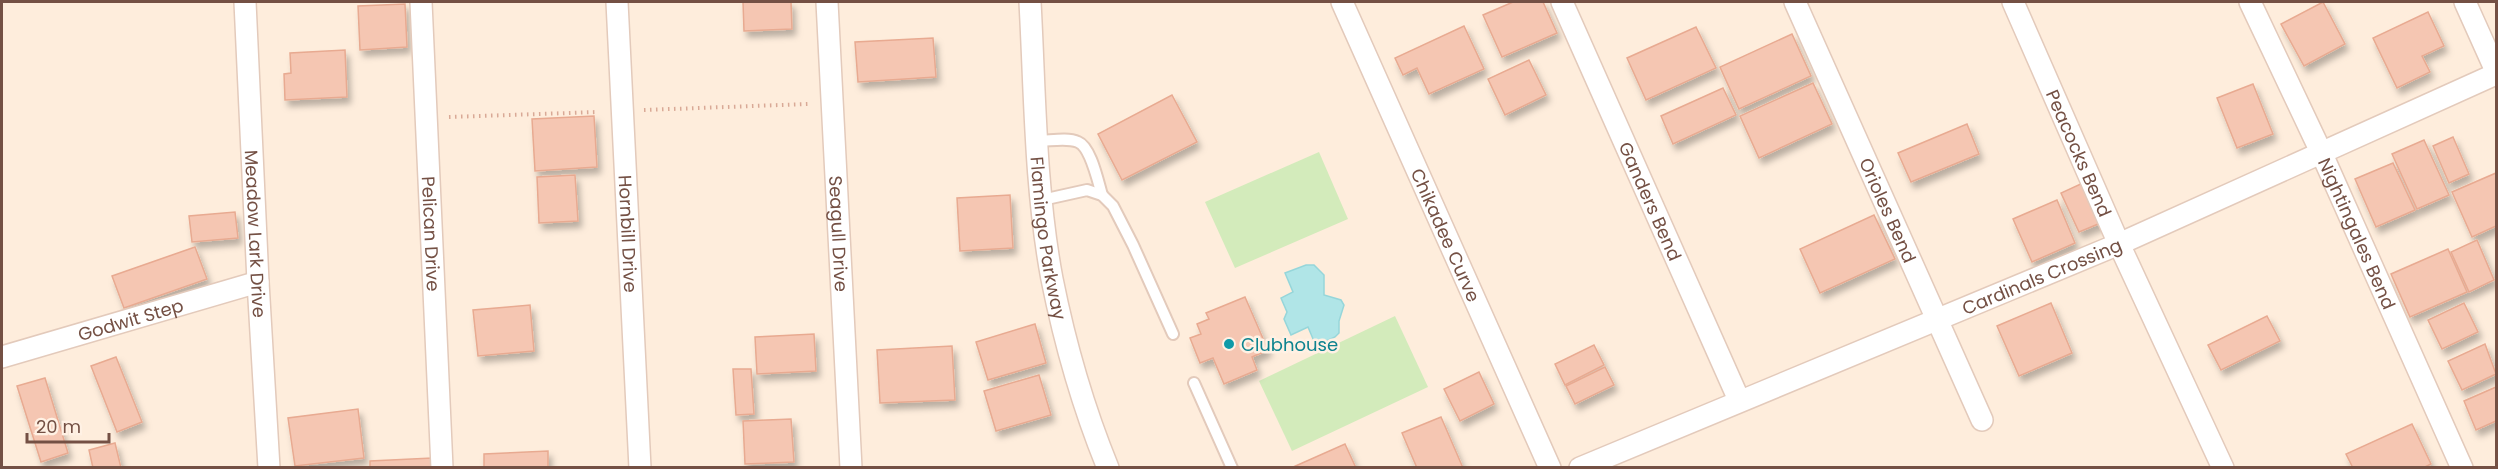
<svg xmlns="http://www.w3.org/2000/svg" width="2498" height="469" viewBox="0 0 2498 469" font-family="Poppins,sans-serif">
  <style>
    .green { fill: #d3ebbb }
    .water { fill: #b0e5e7; stroke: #96d6da; stroke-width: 1.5 }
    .building { fill: #f5c6b2; stroke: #e8aa91; stroke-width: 1.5; filter: url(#shadow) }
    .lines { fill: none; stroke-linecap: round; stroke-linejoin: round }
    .service-casing { stroke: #e3cabb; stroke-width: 14 }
    .minor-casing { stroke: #e3cabb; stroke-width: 24 }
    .path { stroke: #d9a996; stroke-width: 4; stroke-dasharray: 1.5 4.5; stroke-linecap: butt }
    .service { stroke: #fff; stroke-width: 10 }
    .minor { stroke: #fff; stroke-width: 21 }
    .culture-dot { fill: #0f9aa8; stroke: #fff1e4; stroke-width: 2 }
    .labels { text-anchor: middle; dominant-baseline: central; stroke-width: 5; stroke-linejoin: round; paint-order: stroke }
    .street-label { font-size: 18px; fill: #745044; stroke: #fff1e4 }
    .culture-label { font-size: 18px; fill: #0d838f; stroke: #fff1e4; text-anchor: start }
  </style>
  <defs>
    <filter id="shadow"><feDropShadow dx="3.5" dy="6" stdDeviation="3" flood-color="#0004"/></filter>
  </defs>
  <rect width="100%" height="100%" fill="#feeddc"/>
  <!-- green -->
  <g class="green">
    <polygon points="1319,152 1348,219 1235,268 1205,202"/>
    <polygon points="1395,316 1428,387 1292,451 1259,381"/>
  </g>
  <!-- water -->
  <polygon class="water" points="1306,265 1314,265 1324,275 1324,295 1341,300 1344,305 1339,321 1339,333 1335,337 1316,346 1308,327 1291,335 1284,319 1287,312 1281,298 1293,292 1285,273"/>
  <!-- building -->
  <g class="building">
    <polygon points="743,2 791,2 792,29 744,31"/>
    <polygon points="1513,2 1543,2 1557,33 1502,57 1483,15"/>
    <polygon points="2323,2 2345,44 2304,66 2281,24"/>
    <polygon points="405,4 407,47 360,50 358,6"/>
    <polygon points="2428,12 2444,46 2422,56 2430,72 2397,88 2373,38"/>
    <polygon points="1464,26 1484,69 1429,94 1417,68 1403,75 1395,58"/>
    <polygon points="1696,27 1716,68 1646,100 1627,58"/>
    <polygon points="1792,34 1811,76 1739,109 1720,67"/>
    <polygon points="933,38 936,77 858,82 855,42"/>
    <polygon points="345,50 347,97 285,100 284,74 291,73 290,53"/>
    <polygon points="1529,60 1546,95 1505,115 1488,79"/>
    <polygon points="1813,83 1832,124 1759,158 1740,116"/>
    <polygon points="2253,84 2273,134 2237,148 2217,98"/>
    <polygon points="1723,88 1736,115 1673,144 1661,116"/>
    <polygon points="1172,95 1197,142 1122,180 1098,134"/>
    <polygon points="594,116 597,167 535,171 532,119"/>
    <polygon points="1967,124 1979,154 1911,182 1898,153"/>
    <polygon points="2453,137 2469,174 2449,183 2433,146"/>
    <polygon points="2424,140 2449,195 2417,209 2392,154"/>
    <polygon points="2393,163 2415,210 2376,227 2355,179"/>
    <polygon points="2496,173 2496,226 2472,237 2452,192"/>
    <polygon points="575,175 578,221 539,223 537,177"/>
    <polygon points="2085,182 2103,222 2079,232 2061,193"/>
    <polygon points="1010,195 1013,248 960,251 957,198"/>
    <polygon points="2057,200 2075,243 2032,262 2013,219"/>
    <polygon points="235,212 238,238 192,242 189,216"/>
    <polygon points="1874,215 1895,259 1820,293 1800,249"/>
    <polygon points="2477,240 2494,280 2469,292 2451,252"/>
    <polygon points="195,247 207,279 124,308 112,276"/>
    <polygon points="2448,249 2467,292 2410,317 2391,274"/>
    <polygon points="1245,297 1268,350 1252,357 1257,370 1224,384 1213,358 1200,363 1190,338 1201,334 1197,324 1209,319 1206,313"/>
    <polygon points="2051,303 2072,353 2019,376 1997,326"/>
    <polygon points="2464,303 2478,332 2442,349 2428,320"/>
    <polygon points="530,305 534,351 478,356 473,310"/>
    <polygon points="2267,316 2280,341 2221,370 2208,345"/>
    <polygon points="1035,324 1046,363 988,380 976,342"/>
    <polygon points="814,334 816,371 757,374 755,337"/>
    <polygon points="2485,344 2496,374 2462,390 2448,361"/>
    <polygon points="1594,345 1604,365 1565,385 1555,364"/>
    <polygon points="952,346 955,400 880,403 877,350"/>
    <polygon points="116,357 142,422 117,432 91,366"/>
    <polygon points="1605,367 1614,385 1575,404 1566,386"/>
    <polygon points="733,369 751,369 754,414 736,415"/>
    <polygon points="1479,372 1494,404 1460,421 1444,389"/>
    <polygon points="1039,375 1051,415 996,431 984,391"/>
    <polygon points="45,378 68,453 41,462 17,386"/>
    <polygon points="2496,387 2496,421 2476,430 2464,401"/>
    <polygon points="358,409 364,458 295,466 288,418"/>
    <polygon points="1441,417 1463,468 1417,468 1402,433"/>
    <polygon points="791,419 794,462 745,464 743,421"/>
    <polygon points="2412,424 2431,464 2423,468 2353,468 2346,454"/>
    <polygon points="115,443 121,468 93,468 89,450"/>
    <polygon points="1345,444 1356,468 1291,468"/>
    <polygon points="548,451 548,468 484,468 484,454"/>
    <polygon points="432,458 432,468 370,468 370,461"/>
  </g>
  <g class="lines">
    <!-- service casing -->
    <g class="service-casing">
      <g id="service">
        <path d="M 1039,141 C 1050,141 1067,137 1078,142 C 1091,147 1098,182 1102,195"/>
        <polyline points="1042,200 1087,190 1102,195 1113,206 1133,245 1173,334"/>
        <polyline points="1194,383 1232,468"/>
      </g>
    </g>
    <!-- minor casing -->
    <g class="minor-casing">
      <g id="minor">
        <path id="s1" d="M 245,2 L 258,282 L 269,468"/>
        <path id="s2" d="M 421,2 L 442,468"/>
        <path id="s3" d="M 617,2 L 640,468"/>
        <path id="s4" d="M 827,2 L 851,468"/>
        <path id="s5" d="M 1030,2 C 1035,93 1035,189 1052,279 C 1065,344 1083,407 1108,468"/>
        <path id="s6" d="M 1342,2 L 1550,468"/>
        <path id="s7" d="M 1562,2 L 1739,400"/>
        <path id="s8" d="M 1795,2 L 1982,420"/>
        <path id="s9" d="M 2013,2 L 2119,244 L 2223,468"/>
        <path id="s10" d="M 2250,2 L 2321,152 L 2462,468"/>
        <polyline points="2465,2 2496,71"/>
        <path id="s11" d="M 2,357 L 258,282"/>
        <path id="s12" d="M 1580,468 L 2119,244 L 2496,74"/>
      </g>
    </g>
    <!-- path -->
    <g class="path">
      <polyline points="644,110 808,104"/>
      <polyline points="449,117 598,112"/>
    </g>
    <!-- service -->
    <use href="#service" class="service"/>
    <!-- minor -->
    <use href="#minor" class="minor"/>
  </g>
  <!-- markers -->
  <circle class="culture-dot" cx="1229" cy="344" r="6"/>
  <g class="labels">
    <!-- street labels -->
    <g class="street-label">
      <text stroke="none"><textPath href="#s9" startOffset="165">Peacocks Bend</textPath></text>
      <text stroke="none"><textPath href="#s7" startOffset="218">Ganders Bend</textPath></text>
      <text stroke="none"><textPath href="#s8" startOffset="228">Orioles Bend</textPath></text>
      <text stroke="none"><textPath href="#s2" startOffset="232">Pelican Drive</textPath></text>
      <text stroke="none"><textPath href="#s3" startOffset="232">Hornbill Drive</textPath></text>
      <text stroke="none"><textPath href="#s6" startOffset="255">Chikadee Curve</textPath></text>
      <text stroke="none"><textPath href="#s10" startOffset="255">Nightingales Bend</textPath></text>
      <text stroke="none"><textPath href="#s1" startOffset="232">Meadow Lark Drive</textPath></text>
      <text stroke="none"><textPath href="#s4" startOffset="232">Seagull Drive</textPath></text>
      <text stroke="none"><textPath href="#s5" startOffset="237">Flamingo Parkway</textPath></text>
      <text stroke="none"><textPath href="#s12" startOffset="500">Cardinals Crossing</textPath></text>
      <text stroke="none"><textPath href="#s11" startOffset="134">Godwit Step</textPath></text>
    </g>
    <!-- culture labels -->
    <g class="culture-label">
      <text x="1241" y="344">Clubhouse</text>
    </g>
  </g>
  <!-- border -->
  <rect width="2498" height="469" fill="none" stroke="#745044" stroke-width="6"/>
  <!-- scale -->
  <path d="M27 433v9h82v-9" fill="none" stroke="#745044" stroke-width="3"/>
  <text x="36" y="433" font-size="18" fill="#745044" stroke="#fff1e4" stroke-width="4.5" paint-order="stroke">20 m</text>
</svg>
